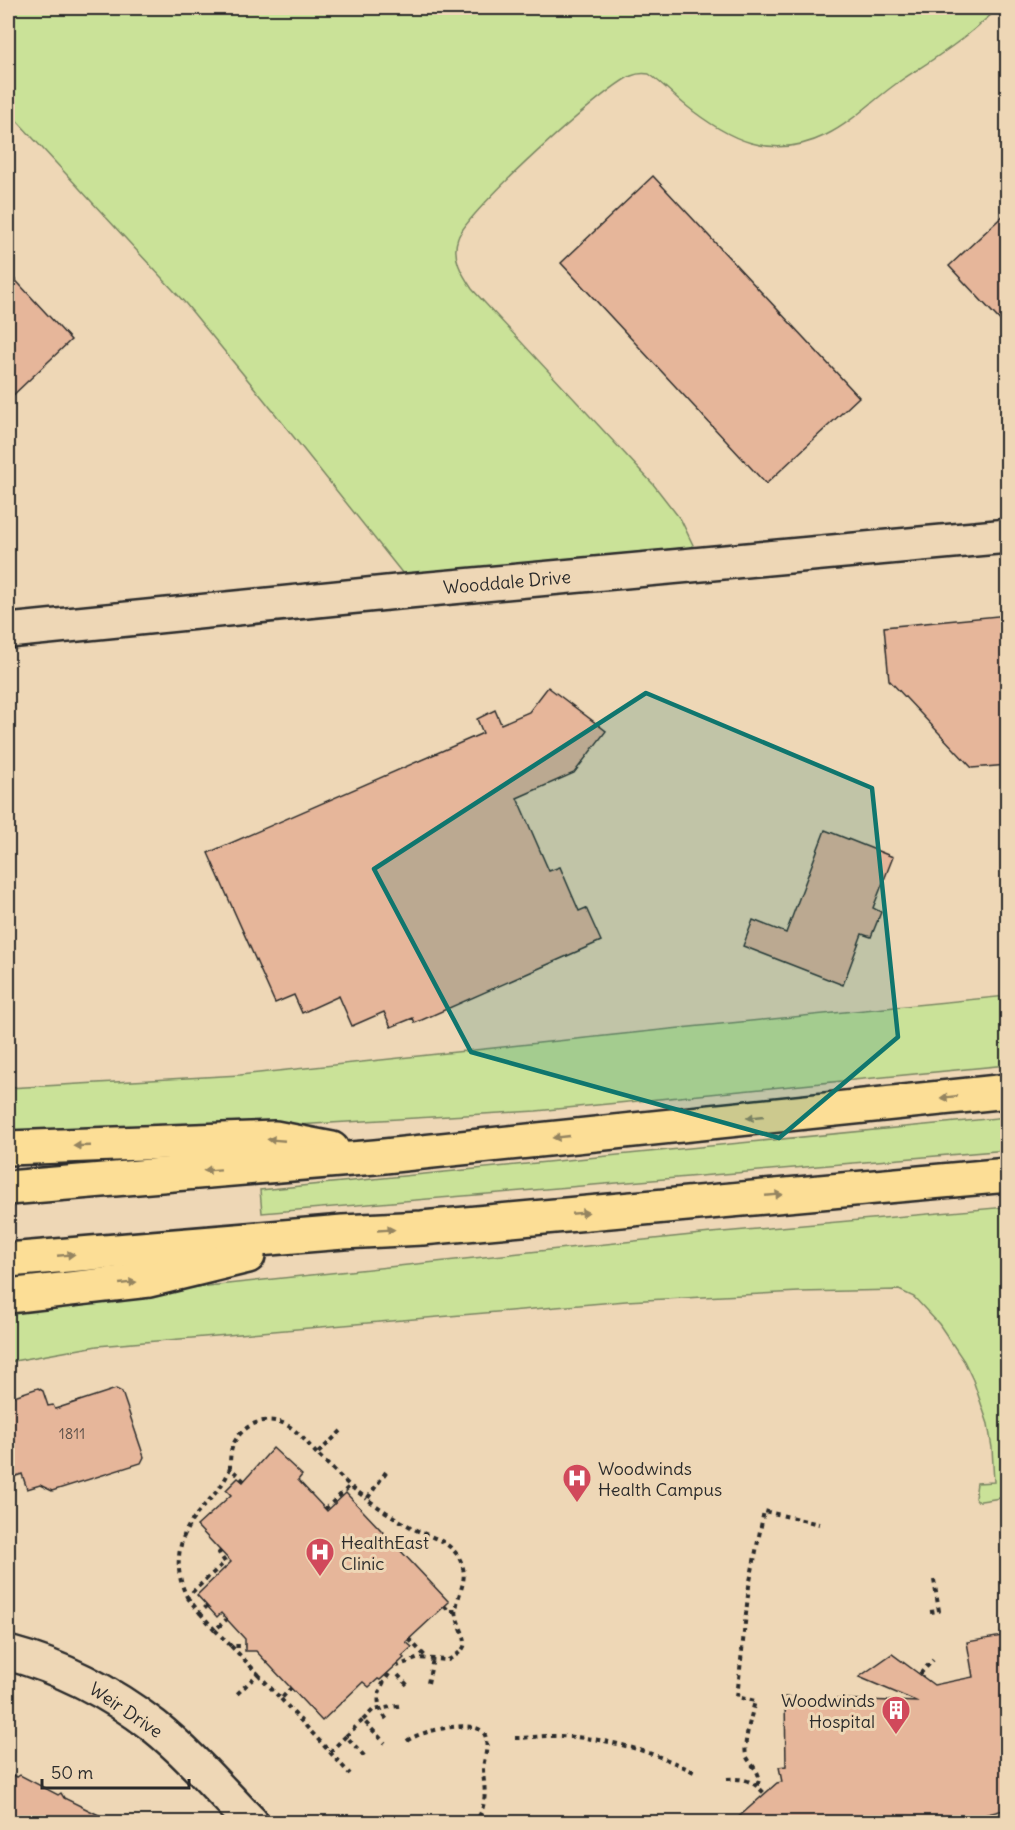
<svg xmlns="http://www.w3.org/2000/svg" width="1015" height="1830" viewBox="0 0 1015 1830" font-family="Delius,sans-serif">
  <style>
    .green { fill: #cae298; stroke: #7a8662; stroke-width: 1.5 }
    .building { fill: #e6b69a; stroke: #2b2b2b; stroke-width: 1.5 }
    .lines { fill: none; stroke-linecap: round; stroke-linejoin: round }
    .secondary-casing { stroke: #2b2b2b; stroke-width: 38 }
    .highway-casing { stroke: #2b2b2b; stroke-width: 38 }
    .path { stroke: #2b2b2b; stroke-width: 4; stroke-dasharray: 4.5 4.5; stroke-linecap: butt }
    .secondary { stroke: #eed7b6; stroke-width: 33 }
    .highway { stroke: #fcde96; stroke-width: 33 }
    .oneway { fill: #948460 }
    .marked { fill: #0f766e; fill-opacity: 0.2; stroke: #0f766e; stroke-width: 4.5; stroke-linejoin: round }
    .labels { text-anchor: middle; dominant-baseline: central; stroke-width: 6; stroke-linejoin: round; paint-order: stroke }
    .number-label { font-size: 15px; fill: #5a4e47 }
    .street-label { font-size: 18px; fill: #2b2b2b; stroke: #eed7b6 }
    .poi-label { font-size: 18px; fill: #2b2b2b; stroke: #eed7b6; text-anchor: start }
  </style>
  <rect width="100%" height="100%" fill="#eed7b6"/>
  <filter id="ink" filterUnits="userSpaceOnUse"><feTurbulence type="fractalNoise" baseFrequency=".0167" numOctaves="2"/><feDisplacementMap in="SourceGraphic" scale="12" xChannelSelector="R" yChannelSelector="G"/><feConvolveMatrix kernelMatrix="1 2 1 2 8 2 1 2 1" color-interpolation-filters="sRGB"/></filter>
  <g filter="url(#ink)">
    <!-- green -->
    <g class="green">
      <path d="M 8,8 L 998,8 C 992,15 984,20 978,26 C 953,48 927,63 900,81 C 875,98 853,122 826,135 C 771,162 727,139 684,104 C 672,94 662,83 649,74 C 643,73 638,73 631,76 C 603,88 467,211 458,238 C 451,257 462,274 472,289 L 653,484 L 681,520 L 694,547 L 403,574 L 265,401 L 186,304 L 8,111 Z"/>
      <polygon points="1007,996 1007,1065 536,1111 262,1127 8,1135 8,1088 240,1075 680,1028"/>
      <polygon points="1007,1117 1007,1150 262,1213 260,1190"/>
      <polygon points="1007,1207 1007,1497 981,1501 977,1501 975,1498 977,1483 994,1482 992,1448 988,1424 973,1380 964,1361 939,1324 914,1297 899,1290 799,1292 626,1301 97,1346 8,1362 8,1307 711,1233"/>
    </g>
    <!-- building -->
    <g class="building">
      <polygon points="653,176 859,397 766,484 561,263"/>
      <polygon points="1008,211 1008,329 949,266"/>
      <polygon points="8,272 71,340 8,400"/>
      <polygon points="1008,615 1008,765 972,768 889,680 884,627"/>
      <polygon points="548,687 606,731 574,773 517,798 549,871 560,867 579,911 586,908 601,941 415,1023 413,1018 391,1027 384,1012 352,1026 339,996 302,1013 294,995 275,1003 208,853 483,733 477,719 495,710 501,724 529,712"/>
      <polygon points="825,830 893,857 873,908 881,912 871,937 862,934 843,985 743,946 753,920 786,933"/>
      <polygon points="38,1388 43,1391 48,1406 53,1405 55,1409 116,1389 122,1392 144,1457 141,1463 52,1491 40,1485 27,1489 22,1474 8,1479 8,1398"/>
      <polygon points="273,1448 302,1475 298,1480 327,1511 346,1493 449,1602 406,1642 412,1647 402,1656 404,1658 380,1680 378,1679 369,1687 363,1682 322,1721 256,1651 245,1651 245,1639 221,1613 217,1617 197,1595 231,1562 197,1526 231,1495 226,1490 238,1478 243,1482"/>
      <polygon points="1002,1636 1008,1668 1008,1809 956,1822 733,1822 777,1783 782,1782 779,1767 786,1766 785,1697 918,1702 859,1677 892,1654 934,1685 973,1677 967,1642"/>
      <polygon points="8,1772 17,1777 20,1775 58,1795 61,1793 64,1798 113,1822 8,1822"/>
    </g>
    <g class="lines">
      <!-- secondary casing -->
      <g class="secondary-casing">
        <g id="secondary">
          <polyline points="8,631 397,592 1008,536"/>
          <path d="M 8,1653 C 61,1667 110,1692 154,1726 C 189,1754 220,1790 251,1822"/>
        </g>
      </g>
      <!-- highway casing -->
      <g class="highway-casing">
        <g id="highway">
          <polyline points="8,1148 275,1138 332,1149"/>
          <polyline points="8,1188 375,1157 1008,1091"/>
          <polyline points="8,1260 343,1232 422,1228 1008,1175"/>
          <polyline points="8,1296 149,1280 248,1256"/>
        </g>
      </g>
      <!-- path -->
      <g class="path">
        <polyline points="341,1431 317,1454 350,1486"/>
        <path d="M 386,1472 L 367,1499 C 383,1511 400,1521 418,1531 C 429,1536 443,1540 451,1548 C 457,1553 461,1560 463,1568 C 467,1586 453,1600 457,1618 C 463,1638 475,1646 448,1660 L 419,1658 L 397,1666"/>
        <path d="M 244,1481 L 230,1468 C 230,1461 230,1452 233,1445 C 242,1424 267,1414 287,1425 C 299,1432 308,1444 317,1454"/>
        <polyline points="325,1509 350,1486 367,1499"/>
        <path d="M 221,1551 L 219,1553 L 225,1562 L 187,1597 C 173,1569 177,1538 197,1514 C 209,1499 224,1487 230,1468"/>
        <polyline points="187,1597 200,1613 207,1606"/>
        <polyline points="444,1606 449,1611 456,1611"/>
        <polyline points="930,1612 939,1611 934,1580"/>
        <polyline points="200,1613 215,1630 227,1619"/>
        <polyline points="215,1630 231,1646 245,1646"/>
        <polyline points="409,1639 426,1657"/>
        <polyline points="231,1646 258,1674 236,1695"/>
        <polyline points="258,1674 281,1699 291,1688"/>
        <path d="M 389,1674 C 376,1692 374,1705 389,1722"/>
        <polyline points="920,1674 933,1660"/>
        <polyline points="398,1675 410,1688"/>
        <polyline points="428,1683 433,1659"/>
        <polyline points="281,1699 350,1774"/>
        <polyline points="363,1720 373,1710 403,1705"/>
        <polyline points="346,1736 363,1720 385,1743"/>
        <path d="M 515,1738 C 527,1738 539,1736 552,1736 C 601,1736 650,1750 694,1772"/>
        <path d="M 407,1741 C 420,1731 471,1719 483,1732 C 485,1735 486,1736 486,1740 C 488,1750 484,1759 483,1768 C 483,1779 486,1790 484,1801 C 483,1809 480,1816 475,1822"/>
        <polyline points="330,1752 346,1736 367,1759"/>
        <path d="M 727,1779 C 745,1778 753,1781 765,1794"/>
        <path d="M 757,1785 C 764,1773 750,1766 746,1755 C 743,1743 752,1714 755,1701 L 737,1697 L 749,1586 L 764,1511 L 819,1524"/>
      </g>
      <!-- secondary -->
      <use href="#secondary" class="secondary"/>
      <!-- highway -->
      <use href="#highway" class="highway"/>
    </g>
    <!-- one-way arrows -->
    <defs><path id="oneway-solid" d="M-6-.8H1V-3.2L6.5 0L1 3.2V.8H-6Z" transform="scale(1.5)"/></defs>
    <g class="oneway">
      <use href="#oneway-solid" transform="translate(949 1097) rotate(174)"/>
      <use href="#oneway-solid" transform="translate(755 1117) rotate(174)"/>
      <use href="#oneway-solid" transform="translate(561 1137) rotate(174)"/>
      <use href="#oneway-solid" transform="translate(276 1140) rotate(-175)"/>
      <use href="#oneway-solid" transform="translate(82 1146) rotate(178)"/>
      <use href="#oneway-solid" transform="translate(212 1170) rotate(176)"/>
      <use href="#oneway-solid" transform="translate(774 1195) rotate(-5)"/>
      <use href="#oneway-solid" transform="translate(580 1213) rotate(-5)"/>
      <use href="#oneway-solid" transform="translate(386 1230) rotate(-3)"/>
      <use href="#oneway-solid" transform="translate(66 1255) rotate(-5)"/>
      <use href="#oneway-solid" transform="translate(128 1283) rotate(-6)"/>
    </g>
  </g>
  <!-- marked area -->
  <path class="marked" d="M 646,693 L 872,788 L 898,1037 L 779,1138 L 471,1052 L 374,869 Z"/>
  <!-- icons -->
  <defs>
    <g id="hospital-pin" transform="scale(1.5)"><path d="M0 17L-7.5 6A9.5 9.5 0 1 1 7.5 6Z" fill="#d1495b" stroke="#eed7b6"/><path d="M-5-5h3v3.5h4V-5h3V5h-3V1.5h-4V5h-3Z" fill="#fff"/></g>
    <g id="building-pin" transform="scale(1.5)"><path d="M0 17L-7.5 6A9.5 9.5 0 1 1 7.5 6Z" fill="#d1495b" stroke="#eed7b6"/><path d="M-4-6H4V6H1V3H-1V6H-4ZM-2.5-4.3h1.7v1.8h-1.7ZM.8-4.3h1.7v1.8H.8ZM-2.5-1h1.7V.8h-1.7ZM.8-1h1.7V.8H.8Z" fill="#fff"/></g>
  </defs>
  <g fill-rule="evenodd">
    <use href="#hospital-pin" x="577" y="1478"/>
    <use href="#hospital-pin" x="320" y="1552"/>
    <use href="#building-pin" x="896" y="1710"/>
  </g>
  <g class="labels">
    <!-- number labels -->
    <g class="number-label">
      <text x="72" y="1433">1811</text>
    </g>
    <!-- street labels -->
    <g class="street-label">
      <text transform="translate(507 582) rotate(-5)">Wooddale Drive</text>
      <text transform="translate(126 1710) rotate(34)">Weir Drive</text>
    </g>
    <!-- poi labels -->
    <g class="poi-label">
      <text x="598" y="1468">Woodwinds<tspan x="598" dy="21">Health Campus</tspan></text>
      <text x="341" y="1542">HealthEast<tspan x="341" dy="21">Clinic</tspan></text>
      <text x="875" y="1700" text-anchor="end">Woodwinds<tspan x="875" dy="21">Hospital</tspan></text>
    </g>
  </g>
  <!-- margin -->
  <rect width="1015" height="1830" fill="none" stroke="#eed7b6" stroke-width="30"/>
  <rect x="15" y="15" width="985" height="1800" fill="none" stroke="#2b2b2b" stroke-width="2" filter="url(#ink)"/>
  <!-- scale -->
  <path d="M42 1779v9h147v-9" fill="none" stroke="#2b2b2b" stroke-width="3"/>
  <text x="51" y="1779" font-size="18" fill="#2b2b2b" stroke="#eed7b6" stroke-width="4.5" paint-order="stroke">50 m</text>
</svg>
